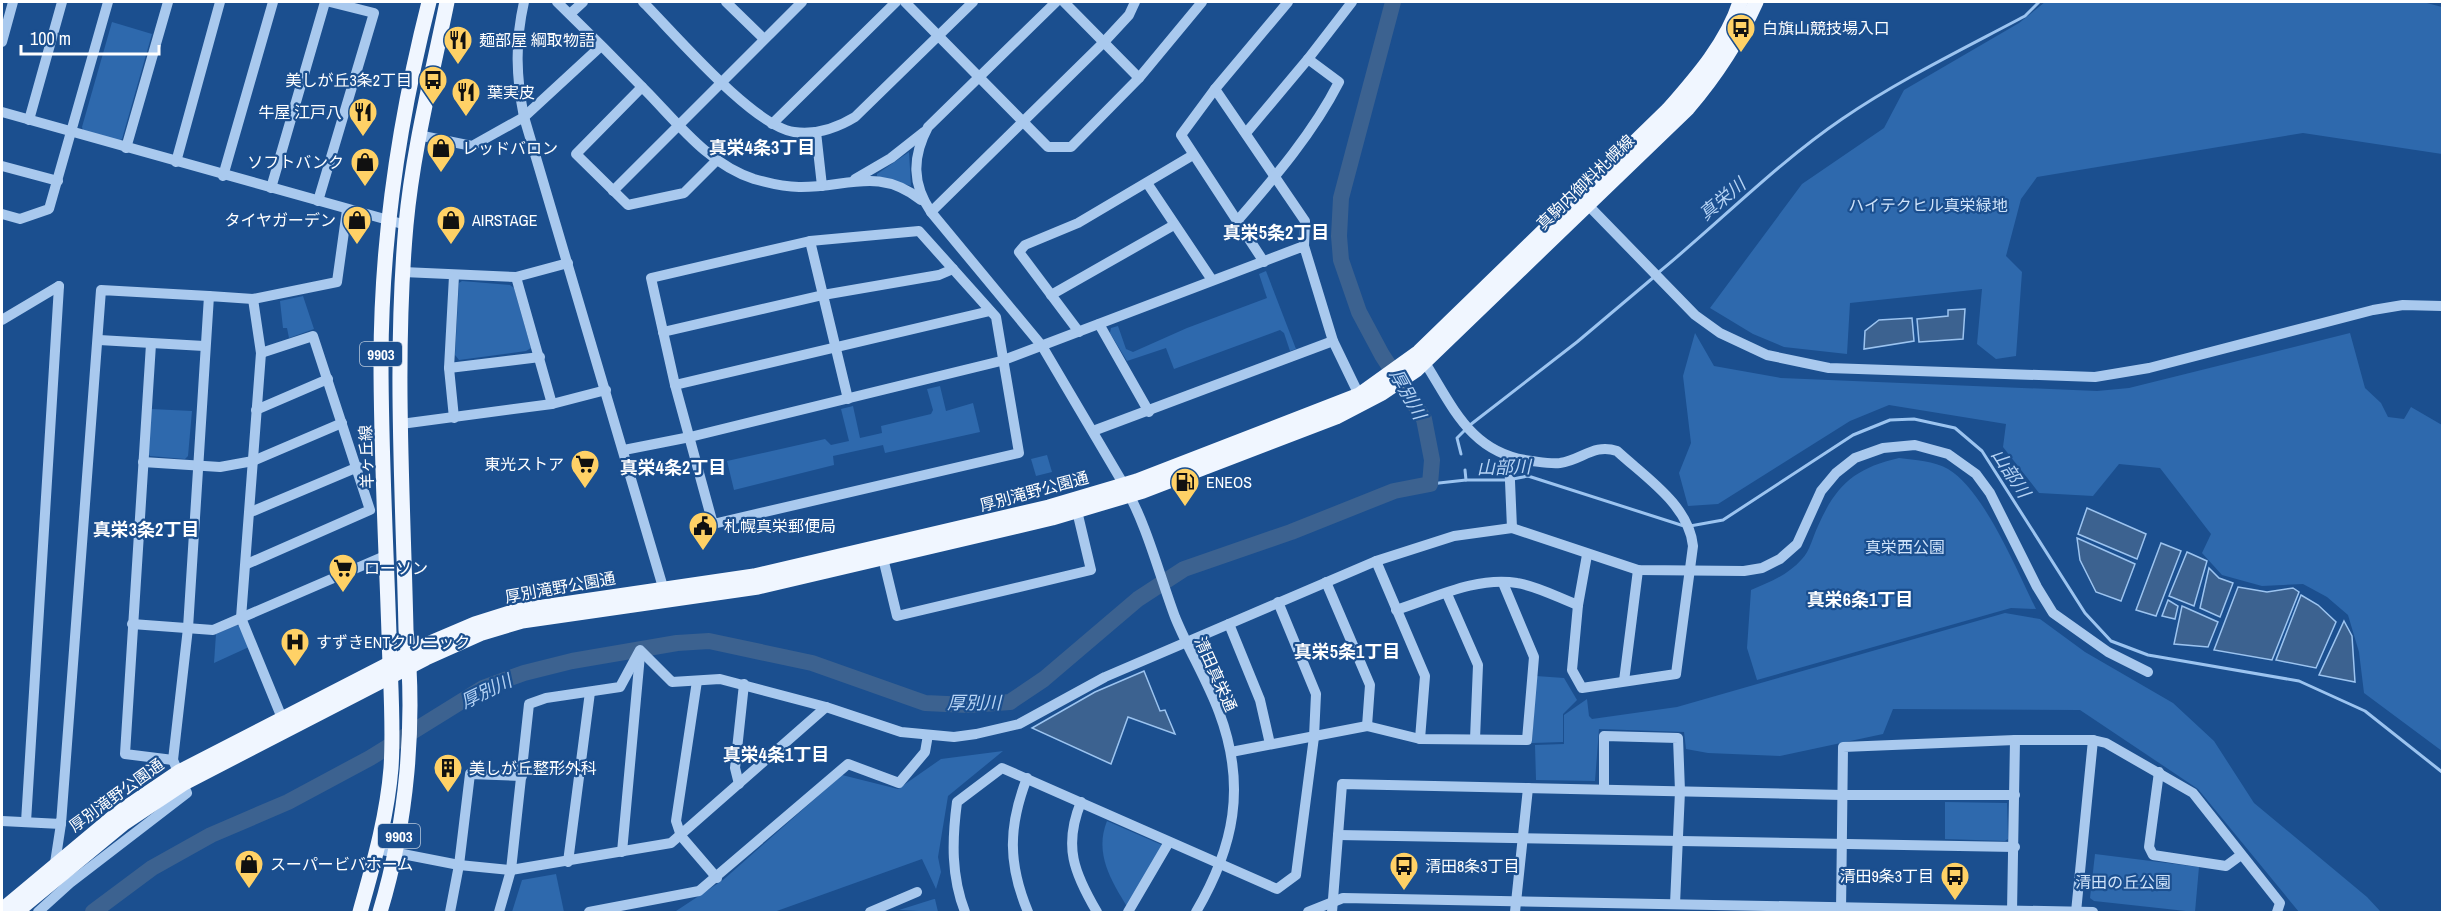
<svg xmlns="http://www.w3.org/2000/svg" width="2444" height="914" viewBox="0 0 2444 914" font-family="'Archivo Narrow','Noto Sans JP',sans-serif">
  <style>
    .green { fill: #2e69ad }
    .water { fill: #3c6290; stroke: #9cc4f0; stroke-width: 1.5 }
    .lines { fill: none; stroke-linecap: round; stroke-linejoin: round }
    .stream { stroke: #9cc4f0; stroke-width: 3 }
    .river { stroke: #3c6290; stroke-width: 16 }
    .minor { stroke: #a9c9ee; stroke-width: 10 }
    .major { stroke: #f0f6ff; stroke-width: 15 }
    .labels { text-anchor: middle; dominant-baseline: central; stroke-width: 4.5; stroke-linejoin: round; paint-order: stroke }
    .shield { fill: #1b4f8f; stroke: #bbcadd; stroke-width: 1.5 }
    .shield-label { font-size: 15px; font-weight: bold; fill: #fff }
    .poi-label { font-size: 16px; fill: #fff; stroke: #1b4f8f; text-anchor: start }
    .street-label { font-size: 16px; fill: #fff; stroke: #1b4f8f }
    .park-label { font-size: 16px; fill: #cfe3fa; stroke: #1b4f8f }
    .neighbourhood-label { font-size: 18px; font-weight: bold; fill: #fff; stroke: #1b4f8f }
    .water-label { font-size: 18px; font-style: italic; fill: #b5d3f5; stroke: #1b4f8f }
  </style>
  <rect width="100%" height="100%" fill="#1b4f8f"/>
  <!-- green -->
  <g class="green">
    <polygon points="2045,2 2423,2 2442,7 2442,154 2303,133 2037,177 2021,199 2006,256 2022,272 2016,356 1996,359 1977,344 1982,289 1850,303 1847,354 1784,347 1753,334 1710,308 1802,184 1884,128 1904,90 2019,23"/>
    <polygon points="112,22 152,34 122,139 118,142 83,130 82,127"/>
    <polygon points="909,152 911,186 877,176 877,174"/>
    <polygon points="1266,271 1296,349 1290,351 1284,333 1280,330 1174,369 1166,348 1127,361 1110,333 1111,328 1118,326 1126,349 1133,352 1187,328 1267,298 1259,274"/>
    <polygon points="462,281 510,285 514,288 531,348 526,351 459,360 455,355 459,283"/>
    <polygon points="303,296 314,329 289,338 287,328 283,328 280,301"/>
    <polygon points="1695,333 1714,366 1781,378 2097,391 2129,388 2350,333 2365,388 2381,403 2388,417 2404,419 2411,407 2442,425 2442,751 2364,693 2359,652 2348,615 2327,597 2303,584 2262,586 2222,575 2202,553 2211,534 2160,468 2119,464 2093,496 2039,493 2003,447 2006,424 1889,405 1850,421 1718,504 1688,506 1679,473 1691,443 1683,376"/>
    <polygon points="940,386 946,411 973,403 980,432 885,453 883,445 833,456 834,465 734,490 727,461 825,439 831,445 849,441 841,409 853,406 860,438 882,433 881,426 931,414 933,410 927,389"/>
    <polygon points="151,409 192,411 188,456 185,459 150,456 147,452"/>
    <polygon points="1047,455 1052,472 1036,476 1031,459"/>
    <path d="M 1899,458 C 1915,460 1934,461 1948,469 C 1984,490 2017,571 2036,609 L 2011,608 L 1757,680 L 1747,648 L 1751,590 C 1770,582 1788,575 1802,559 C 1810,551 1813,536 1818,526 C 1836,485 1855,468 1899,458 Z"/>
    <polygon points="2005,613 2040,619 2085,652 2173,703 2214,741 2254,803 2367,897 2381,912 2299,912 2198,789 2080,710 1893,709 1883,734 1780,756 1708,753 1686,749 1684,732 1599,729 1595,781 1536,780 1535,745 1564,744 1564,715 1587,699 1589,716 1592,719 1677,707"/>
    <polygon points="237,625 241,627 249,647 214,663 216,634"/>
    <polygon points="1536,676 1564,678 1577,700 1563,714 1563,742 1532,743"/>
    <polygon points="1003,751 948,796 938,857 941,872 936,889 922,859 774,912 661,912 676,911 723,880 842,775 898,789 941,759"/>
    <polygon points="1945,802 2007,803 2008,839 2005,841 1945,839"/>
    <path d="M 1107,821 L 1162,845 L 1128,908 C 1111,881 1094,853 1107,821 Z"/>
    <polygon points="2095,854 2199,867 2195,912 2094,901 2090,898"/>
    <polygon points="556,874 564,912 512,912 522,880"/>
    <polygon points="935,899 938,912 899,910 934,899"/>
  </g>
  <!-- water -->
  <g class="water">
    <polygon points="1965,309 1963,339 1919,342 1917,319 1948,316 1948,310"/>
    <polygon points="1912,318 1914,341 1864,349 1865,331 1879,320"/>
    <polygon points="2087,508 2146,534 2137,559 2078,534"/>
    <polygon points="2077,538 2135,564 2121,601 2096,592 2080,560"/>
    <polygon points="2161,543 2181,551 2156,616 2136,610"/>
    <polygon points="2187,552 2207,561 2194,606 2169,596"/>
    <polygon points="2209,568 2219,578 2233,583 2220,617 2200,608"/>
    <polygon points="2238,587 2267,592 2293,588 2299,592 2272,660 2214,650"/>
    <polygon points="2301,595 2318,605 2336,622 2316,668 2276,660"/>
    <polygon points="2168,600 2178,606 2175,619 2162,616"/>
    <polygon points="2182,606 2218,622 2208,647 2174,644"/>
    <polygon points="2344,621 2352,636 2355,682 2319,675"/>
    <polygon points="1144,671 1160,711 1165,710 1175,734 1128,717 1111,764 1032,728 1095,692"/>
  </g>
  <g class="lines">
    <!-- stream -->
    <g class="stream">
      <path d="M 1659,272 C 1720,222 1776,164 1842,119 C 1899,80 1963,49 2025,16 L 2039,2"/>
      <polyline points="1470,425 1577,342 1654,277"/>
      <polyline points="1461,454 1457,438 1465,430"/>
      <polyline points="1465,470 1466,480"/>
      <polyline points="1513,479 1528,476 1684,526"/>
      <polyline points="1430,484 1466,480 1506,480"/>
      <polyline points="1690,526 1723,520 1853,435 1890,420 1914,419 1955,428 1982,451 2085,613 2111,641 2148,655 2299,681 2365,711 2442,772"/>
    </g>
    <!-- river -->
    <polyline class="river" points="93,912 152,868 211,835 288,802 370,758 483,688 524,673 572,661 677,643 709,641 812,663 925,703 968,705 1010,702 1044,679 1138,599 1184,569 1291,532 1394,491 1430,484 1432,460 1424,419 1382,355 1359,312 1341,260 1339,236 1341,198 1393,2"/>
    <!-- minor -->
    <g class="minor">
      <path d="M 524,2 C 515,42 516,77 524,117 L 665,594"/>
      <path d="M 557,2 C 588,32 618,62 648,93 C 679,125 710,165 754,179 C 768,183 784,187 799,187 C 846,188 878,166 921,200"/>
      <path d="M 643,2 C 674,33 753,126 794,132 C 816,135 837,128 855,117 L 973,2"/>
      <polyline points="726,2 764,39"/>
      <polyline points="905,2 1048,147 1071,147 1139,78 1202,2"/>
      <path d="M 1056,2 L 928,127 C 912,157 912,184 931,212 L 1042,346 L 1124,485 C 1147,525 1159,574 1175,617 C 1188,649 1207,680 1219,712 C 1247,786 1234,847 1196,912"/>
      <polyline points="1064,2 1139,78"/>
      <polyline points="570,14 583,2"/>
      <polyline points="2,42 13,2"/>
      <polyline points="642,87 576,154 628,205 684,193 717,160"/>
      <polyline points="1215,89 1305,221 1304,246"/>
      <polyline points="2,112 406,225"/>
      <polyline points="29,120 62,2"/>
      <polyline points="772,124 896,2"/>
      <polyline points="816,132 822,186"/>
      <polyline points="1246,133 1308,59 1352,2"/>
      <polyline points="418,135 472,146 524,117 601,46"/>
      <polyline points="126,148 168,2"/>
      <polyline points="176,162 220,2"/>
      <polyline points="2,166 58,181"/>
      <polyline points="223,176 273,2"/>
      <polyline points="855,179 891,158 924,132"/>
      <polyline points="1147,183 1212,280"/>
      <polyline points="271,188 325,2"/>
      <polyline points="613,191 802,2"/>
      <polyline points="318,201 374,13 330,2"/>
      <polyline points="1585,202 1695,315 1720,333 1767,355 1829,368 2095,377 2149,368 2373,310 2403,305 2442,306"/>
      <polyline points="931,212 1104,42 1129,15 1135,2"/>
      <polyline points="2,214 20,219 49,209 108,2"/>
      <path d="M 1238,220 C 1275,177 1313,133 1339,82 L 1308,59"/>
      <polygon points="919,231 996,317 1019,453 713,524 675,385 651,278 810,241"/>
      <polyline points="810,241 848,399"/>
      <polyline points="1264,262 1181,135 1215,89 1288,2"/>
      <polyline points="403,272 516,277 568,263"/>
      <polyline points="454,276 449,368 454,418"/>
      <polyline points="516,277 552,404"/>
      <polyline points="1051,295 1174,225"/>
      <polyline points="253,299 261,353 241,618 282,718"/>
      <polyline points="2,320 59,286"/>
      <polyline points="1099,324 1149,412"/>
      <polyline points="663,332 823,295 939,275 953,269"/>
      <polyline points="1079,332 1019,252 1025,245 1078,223 1193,155"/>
      <polyline points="99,340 204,346"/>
      <polyline points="151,344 125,754 173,760"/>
      <path d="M 1422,358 C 1452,404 1469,454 1532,461 C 1540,462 1551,464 1560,463 C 1582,460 1594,443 1617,451 C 1645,477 1689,505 1693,546 L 1676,674 L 1582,688 L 1572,670 L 1578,605 L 1587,555"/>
      <polyline points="449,368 540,357"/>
      <polyline points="675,385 990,311"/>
      <polyline points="256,410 328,379"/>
      <polyline points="401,424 552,404 606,390"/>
      <polyline points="1093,431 1333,341"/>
      <polyline points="624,450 690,437 1001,361 1304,246 1333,341 1361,399"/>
      <polyline points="1509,458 1512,528"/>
      <polyline points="143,462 220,467 253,461 342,423"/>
      <polyline points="251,512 358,467"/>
      <polyline points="883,558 897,616 1091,570 1077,511"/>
      <polyline points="1376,561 1425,676 1420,739"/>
      <polyline points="247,564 370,510 313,336 261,353"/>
      <polyline points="1326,582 1370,685 1367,726"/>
      <polyline points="1447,594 1478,665 1475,739"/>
      <path d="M 1396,610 C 1434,598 1477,576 1517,583 C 1537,586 1559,598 1578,605"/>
      <polyline points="132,624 213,630 387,555"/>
      <polyline points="1229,624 1260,700 1270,744"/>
      <polyline points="697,681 676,821 681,836 717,878"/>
      <polyline points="1624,681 1638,570"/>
      <polyline points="1231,752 1367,726 1420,739 1527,740 1534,657 1503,583"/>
      <polyline points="2159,772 2149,847 2153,855 2226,866 2241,855"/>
      <path d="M 1027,778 C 1008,827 1008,864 1028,912"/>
      <polyline points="739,784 735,768 744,684"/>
      <polyline points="1604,789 1604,736 1678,738 1680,791 1675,904"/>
      <path d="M 1081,802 C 1063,846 1074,873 1097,912"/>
      <polyline points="2,821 61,824 101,290 209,296"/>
      <polyline points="26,822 59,286"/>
      <polyline points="1338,835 2015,847"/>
      <polyline points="377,849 459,865 511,870 671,843 826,707"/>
      <polyline points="622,852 640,655"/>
      <polyline points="568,862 590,692"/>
      <polyline points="55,863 61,824"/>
      <polyline points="38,912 70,883 187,793 173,760 188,628 209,296 253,299 337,282 347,210"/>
      <polyline points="450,912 459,865 470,774 522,776"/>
      <polyline points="499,912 511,870 529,704 546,698 620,687 640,650 672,682 720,679 826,707 901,732 954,737 976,734 1019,724 1105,677 1376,561 1454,536 1512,528 1638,570 1744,571 1762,568 1780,559 1797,544 1821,491 1836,473 1855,458 1883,448 1915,445 1948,454 1976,474 1990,493 2037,587 2053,613 2108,652 2148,672"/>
      <polyline points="589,912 699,891 848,764 899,783 925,752 928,735"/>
      <polyline points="870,912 917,892"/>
      <path d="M 965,912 C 951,876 952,840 957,802 L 1002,768 L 1277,889 L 1296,875 L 1314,737 L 1316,694 L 1278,602"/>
      <polyline points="1128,912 1169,842"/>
      <polyline points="1308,912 1343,898 2093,912"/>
      <polyline points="1332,912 1342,784 1843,795 2015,795"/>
      <polyline points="1515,912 1528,788"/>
      <polyline points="1841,912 1843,747 2015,740 2093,740 2106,743 2193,793 2280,903 2277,912"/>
      <polyline points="2012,912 2015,740"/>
      <polyline points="2076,912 2093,740"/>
    </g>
    <!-- major -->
    <g class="major">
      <path d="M 2,910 L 117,814 L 179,772 L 428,644 L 475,624 L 516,611 L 754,576 L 1049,507 L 1137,481 L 1359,395 L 1419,352 L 1668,110 C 1696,78 1727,43 1740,2"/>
      <path d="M 16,912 L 124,823 L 184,783 L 426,658 L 482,633 L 522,621 L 758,587 L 1052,518 L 1143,491 L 1336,417 L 1382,393 L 1416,370 L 1688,108 C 1717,74 1738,42 1756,2"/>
      <path d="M 360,912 C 373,865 387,818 391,768 C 394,724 390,679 389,634 C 386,544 381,453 381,362 C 381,240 399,120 429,2"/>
      <path d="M 380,912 C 407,823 416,723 406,630 C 403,495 394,360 406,225 C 413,149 432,76 447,2"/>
    </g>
  </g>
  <!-- icons -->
  <defs>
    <g id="bus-pin" transform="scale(1.5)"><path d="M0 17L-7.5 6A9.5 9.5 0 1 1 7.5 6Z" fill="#ffd166" stroke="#1b4f8f"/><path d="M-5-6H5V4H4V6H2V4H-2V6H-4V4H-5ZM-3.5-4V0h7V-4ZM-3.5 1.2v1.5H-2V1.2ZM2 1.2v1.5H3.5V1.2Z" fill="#111"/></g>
    <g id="restaurant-pin" transform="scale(1.5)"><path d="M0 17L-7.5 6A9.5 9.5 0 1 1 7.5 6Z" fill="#ffd166" stroke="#1b4f8f"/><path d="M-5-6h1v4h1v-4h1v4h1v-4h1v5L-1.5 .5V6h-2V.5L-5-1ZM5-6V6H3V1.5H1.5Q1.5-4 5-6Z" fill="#111"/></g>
    <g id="shop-pin" transform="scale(1.5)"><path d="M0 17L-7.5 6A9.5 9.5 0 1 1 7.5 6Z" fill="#ffd166" stroke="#1b4f8f"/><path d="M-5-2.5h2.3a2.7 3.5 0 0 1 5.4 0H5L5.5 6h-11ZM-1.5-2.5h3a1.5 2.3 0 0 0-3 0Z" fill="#111"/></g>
    <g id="supermarket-pin" transform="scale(1.5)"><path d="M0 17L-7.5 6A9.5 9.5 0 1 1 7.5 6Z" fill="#ffd166" stroke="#1b4f8f"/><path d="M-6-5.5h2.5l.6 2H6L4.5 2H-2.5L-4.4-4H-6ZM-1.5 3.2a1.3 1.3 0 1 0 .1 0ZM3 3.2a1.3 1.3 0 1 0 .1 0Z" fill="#111"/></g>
    <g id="fuel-pin" transform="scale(1.5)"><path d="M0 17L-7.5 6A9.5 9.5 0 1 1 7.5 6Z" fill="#ffd166" stroke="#1b4f8f"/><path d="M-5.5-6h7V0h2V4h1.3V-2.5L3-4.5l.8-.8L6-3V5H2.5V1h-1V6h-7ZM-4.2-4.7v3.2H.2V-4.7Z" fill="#111"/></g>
    <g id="civic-pin" transform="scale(1.5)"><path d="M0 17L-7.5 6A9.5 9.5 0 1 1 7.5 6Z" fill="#ffd166" stroke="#1b4f8f"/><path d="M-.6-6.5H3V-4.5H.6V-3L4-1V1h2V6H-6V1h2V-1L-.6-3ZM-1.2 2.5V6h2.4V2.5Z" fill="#111"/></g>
    <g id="hospital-pin" transform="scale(1.5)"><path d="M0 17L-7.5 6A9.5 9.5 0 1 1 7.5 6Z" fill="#ffd166" stroke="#1b4f8f"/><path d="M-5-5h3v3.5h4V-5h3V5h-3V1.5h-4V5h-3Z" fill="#111"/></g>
    <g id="building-pin" transform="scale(1.5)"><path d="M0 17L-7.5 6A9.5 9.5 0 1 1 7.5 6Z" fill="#ffd166" stroke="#1b4f8f"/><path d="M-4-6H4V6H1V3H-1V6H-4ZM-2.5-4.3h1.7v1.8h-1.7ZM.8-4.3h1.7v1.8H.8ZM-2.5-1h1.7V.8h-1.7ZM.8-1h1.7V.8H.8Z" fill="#111"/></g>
  </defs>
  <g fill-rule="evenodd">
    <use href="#bus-pin" x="1741" y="28"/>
    <use href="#restaurant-pin" x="458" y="40"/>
    <use href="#bus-pin" x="433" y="80"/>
    <use href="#restaurant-pin" x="466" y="92"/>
    <use href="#restaurant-pin" x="363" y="112"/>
    <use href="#shop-pin" x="441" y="148"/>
    <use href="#shop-pin" x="365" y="162"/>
    <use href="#shop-pin" x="357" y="220"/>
    <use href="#shop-pin" x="451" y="220"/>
    <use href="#supermarket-pin" x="585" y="464"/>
    <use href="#fuel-pin" x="1185" y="482"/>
    <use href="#civic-pin" x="703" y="526"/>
    <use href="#supermarket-pin" x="343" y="568"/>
    <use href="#hospital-pin" x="295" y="642"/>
    <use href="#building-pin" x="448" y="768"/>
    <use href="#shop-pin" x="249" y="864"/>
    <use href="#bus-pin" x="1404" y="866"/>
    <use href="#bus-pin" x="1955" y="876"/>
  </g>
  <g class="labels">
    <!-- shield labels -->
    <g class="shield">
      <rect x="360" y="342" width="42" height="24" rx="4.5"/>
      <rect x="378" y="824" width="42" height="24" rx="4.5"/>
    </g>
    <g class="shield-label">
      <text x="381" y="354">9903</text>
      <text x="399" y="836">9903</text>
    </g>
    <!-- poi labels -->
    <g class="poi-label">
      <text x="1762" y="28">白旗山競技場入口</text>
      <text x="479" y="40">麺部屋 綱取物語</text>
      <text x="412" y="80" text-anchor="end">美しが丘3条2丁目</text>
      <text x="487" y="92">葉実皮</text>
      <text x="342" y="112" text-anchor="end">牛屋 江戸八</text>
      <text x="462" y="148">レッドバロン</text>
      <text x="344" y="162" text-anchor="end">ソフトバンク</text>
      <text x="336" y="220" text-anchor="end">タイヤガーデン</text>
      <text x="472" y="220">AIRSTAGE</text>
      <text x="564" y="464" text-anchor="end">東光ストア</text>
      <text x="1206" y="482">ENEOS</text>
      <text x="724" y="526">札幌真栄郵便局</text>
      <text x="364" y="568">ローソン</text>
      <text x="316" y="642">すずきENTクリニック</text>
      <text x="469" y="768">美しが丘整形外科</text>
      <text x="270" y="864">スーパービバホーム</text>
      <text x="1425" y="866">清田8条3丁目</text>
      <text x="1934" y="876" text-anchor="end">清田9条3丁目</text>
    </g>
    <!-- street labels -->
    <g class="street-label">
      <text transform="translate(1585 182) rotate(-44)">真駒内御料札幌線</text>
      <text transform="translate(366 457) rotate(-92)">羊ヶ丘線</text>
      <text transform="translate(1034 491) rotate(-15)">厚別滝野公園通</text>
      <text transform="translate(560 587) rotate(-10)">厚別滝野公園通</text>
      <text transform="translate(1216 674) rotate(66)">清田真栄通</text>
      <text transform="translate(116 795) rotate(-36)">厚別滝野公園通</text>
    </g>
    <!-- park labels -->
    <g class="park-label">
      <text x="1928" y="205">ハイテクヒル真栄緑地</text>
      <text x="1905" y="547">真栄西公園</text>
      <text x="2123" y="882">清田の丘公園</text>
    </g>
    <!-- neighbourhood labels -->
    <g class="neighbourhood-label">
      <text x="762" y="147">真栄4条3丁目</text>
      <text x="1276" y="232">真栄5条2丁目</text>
      <text x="673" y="467">真栄4条2丁目</text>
      <text x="146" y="529">真栄3条2丁目</text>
      <text x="1860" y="599">真栄6条1丁目</text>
      <text x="1347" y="651">真栄5条1丁目</text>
      <text x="776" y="754">真栄4条1丁目</text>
    </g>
    <!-- water labels -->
    <g class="water-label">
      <text transform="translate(1722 199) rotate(-40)">真栄川</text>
      <text transform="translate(1408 394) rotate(61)">厚別川</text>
      <text transform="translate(1504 467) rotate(-1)">山部川</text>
      <text transform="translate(2011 473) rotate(57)">山部川</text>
      <text transform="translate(486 691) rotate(-26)">厚別川</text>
      <text x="974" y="702">厚別川</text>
    </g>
  </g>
  <!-- border -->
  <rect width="2444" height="914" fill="none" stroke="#ffffff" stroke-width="6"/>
  <!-- scale -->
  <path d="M21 45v9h138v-9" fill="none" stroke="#ffffff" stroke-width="3"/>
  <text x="30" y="45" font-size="18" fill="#ffffff" stroke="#1b4f8f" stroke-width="4.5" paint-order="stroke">100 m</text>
</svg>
